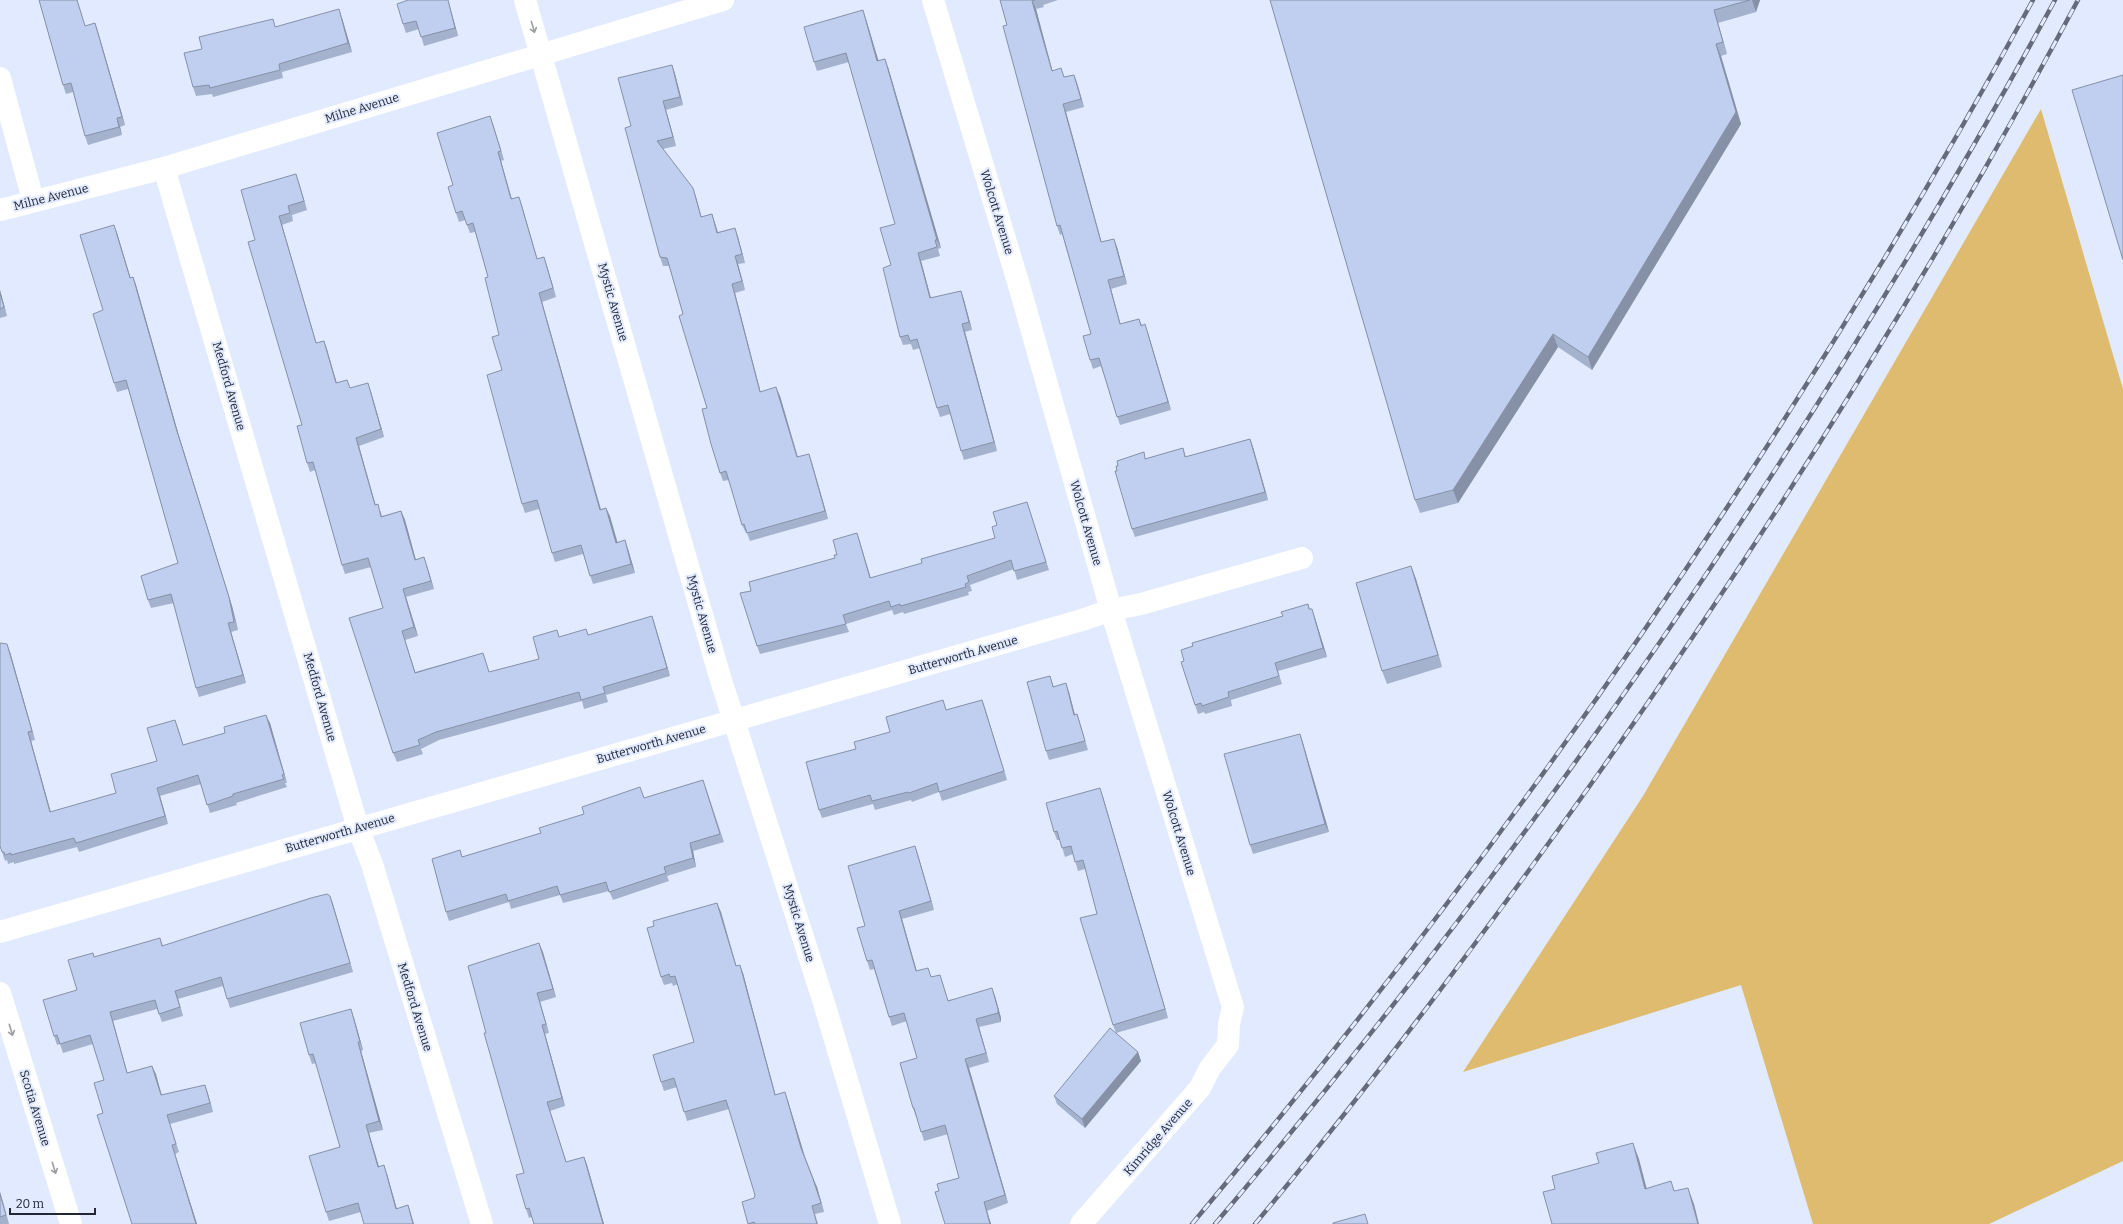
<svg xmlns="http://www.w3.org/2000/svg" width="2123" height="1224" viewBox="0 0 2123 1224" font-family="Bitter,serif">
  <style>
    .green { fill: #debb6e }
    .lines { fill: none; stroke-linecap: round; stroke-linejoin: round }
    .street { stroke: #fff; stroke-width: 22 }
    .rail-casing { stroke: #656b7a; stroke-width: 4.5 }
    .rail { stroke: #e1eafe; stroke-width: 3; stroke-dasharray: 9; stroke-linecap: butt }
    .wall { fill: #a5b2ce }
    .shaded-wall { fill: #8691a8 }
    .building { fill: #c0cff0; stroke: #8691a8 }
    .oneway { stroke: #9c9ea3 }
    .labels { text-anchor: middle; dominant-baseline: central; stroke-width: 4; stroke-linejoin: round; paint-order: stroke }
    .street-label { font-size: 12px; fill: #222733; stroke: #e1eafe }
  </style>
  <rect width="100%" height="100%" fill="#e1eafe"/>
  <!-- green -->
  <polygon class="green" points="2041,109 2123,389 2123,1161 1989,1224 1813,1224 1741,985 1463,1072 1643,796"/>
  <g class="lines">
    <!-- street -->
    <g class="street">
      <polyline points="525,0 720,677 824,1003 890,1224"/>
      <polyline points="933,0 1018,282 1111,610 1233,1007 1229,1024 1228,1045 1210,1068 1200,1088 1081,1224"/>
      <polyline points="0,78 33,200"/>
      <polyline points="164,168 358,828 372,864 482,1224"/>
      <polyline points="0,210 164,168 723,0"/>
      <polyline points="0,932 1082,620 1111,610 1141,604 1302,558"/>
      <polyline points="0,993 71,1224"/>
    </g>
    <!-- rail casing -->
    <g class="rail-casing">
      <g id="rail">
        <path d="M 1192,1224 C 1510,844 1795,435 2033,0"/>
        <path d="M 1215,1224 C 1534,846 1818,435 2055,0"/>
        <path d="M 1255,1224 C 1377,1078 1491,925 1601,770 C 1775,523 1936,266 2078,0"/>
      </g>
    </g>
    <!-- rail -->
    <use href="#rail" class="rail"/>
  </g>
  <!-- wall -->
  <g class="wall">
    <polygon points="39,0 77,0 85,26 95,23 98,32 125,125 120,127 122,135 88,145 85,136 73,92 66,94 63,85"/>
    <polygon points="408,0 448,0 458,36 424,46 419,29 406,33 403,24"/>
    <polygon points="1000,0 1058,0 1043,5 1044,7 1036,9 1052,71 1065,77 1074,75 1077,83 1084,107 1066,112 1101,242 1117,247 1127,284 1111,289 1120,324 1139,319 1142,325 1148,333 1171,410 1120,425 1101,366 1093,369 1090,360 1091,334 1062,234 1060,235 1057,226 1007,25"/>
    <polygon points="1270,0 1760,0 1756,12 1718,23 1727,54 1721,56 1741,124 1592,370 1558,347 1458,503 1420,513 1415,500"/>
    <polygon points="342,18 352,52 282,72 283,78 213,97 212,94 196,96 193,87 202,49 275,27"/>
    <polygon points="866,19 878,61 888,67 941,248 938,249 940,256 921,261 931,298 961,291 964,300 972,330 965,332 997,451 964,460 961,451 950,414 940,417 937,408 920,348 913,350 911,344 903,345 900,337 891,265 895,224 849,62 817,71 814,62"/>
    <polygon points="672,65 675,74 683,105 666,110 676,146 663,149 696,197 701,217 712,214 718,232 735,228 738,237 745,263 738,264 745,290 735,293 760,392 780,396 798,457 809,454 812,463 828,519 750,541 747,533 746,533 742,525 729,480 723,481 720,473 707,408 683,314 669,266 663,266 660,257 631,126"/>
    <polygon points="490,116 504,160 501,161 512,199 522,206 537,259 547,266 556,297 542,302 601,509 606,508 617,543 628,549 635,573 593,584 583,554 555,562 552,553 539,509 525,513 522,504 502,370 499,335 488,277 475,232 470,233 465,220 459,222 456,213"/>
    <polygon points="299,183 307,210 292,215 293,221 282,225 316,343 324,341 337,383 350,388 371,392 384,437 359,446 375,505 381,512 382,516 401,511 405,520 416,560 427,566 434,589 406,597 418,636 405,640 415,672 483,653 489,672 539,659 560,637 588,635 652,616 670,676 606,695 608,702 584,709 582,701 439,740 421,749 423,754 397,762 393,753 383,608 371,567 345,574 342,565 315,470 310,472 307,463 302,425 255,240"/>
    <polygon points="117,233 130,277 133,277 136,285 179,436 232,606 238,630 231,632 246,683 199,697 196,688 174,603 151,608 148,600 178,563 128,389 117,392 114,383"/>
    <polygon points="0,290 7,316 0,318"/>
    <polygon points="1250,439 1253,447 1268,500 1135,537 1132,529 1146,459 1183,448 1186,457"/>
    <polygon points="1027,502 1049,570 1017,580 1014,569 970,585 972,591 968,592 969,595 904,614 903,612 894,615 892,610 846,624 849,632 760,654 757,646 751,591 835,558 837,555 857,533 871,578 922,563 995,538 997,525"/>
    <polygon points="1411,566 1416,579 1442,667 1387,684 1382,671"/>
    <polygon points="1308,604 1310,609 1315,618 1327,657 1278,671 1282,684 1231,700 1232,706 1205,714 1204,712 1198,714 1195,705 1193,646 1283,616"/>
    <polygon points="10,652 35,740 31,741 51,812 116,793 157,761 178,728 183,745 270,723 287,783 285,783 287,787 236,803 237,805 210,813 201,784 160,796 168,824 79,852 77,847 14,864 14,862 8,864 7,860 5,861 2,852"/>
    <polygon points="1050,676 1054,687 1069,692 1075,715 1077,714 1080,723 1088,750 1049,760 1046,751"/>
    <polygon points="982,700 1007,780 942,801 939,792 912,802 911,800 875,810 873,804 822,818 819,810 856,749 890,732 946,710"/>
    <polygon points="1300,734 1303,743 1329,832 1253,854 1250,845"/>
    <polygon points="706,788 724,842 693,851 696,867 667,876 669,881 613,900 609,891 563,903 560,895 511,909 509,902 449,921 446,912 462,857 541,833 644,798"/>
    <polygon points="1103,797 1168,1018 1116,1033 1113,1025 1097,914 1085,869 1078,871 1073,854 1065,857 1060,840 1057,840 1054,832"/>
    <polygon points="915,846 918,855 934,910 902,919 917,971 932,977 940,975 948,1000 995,996 1001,1018 1001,1022 979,1027 989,1062 969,1068 1008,1203 987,1211 991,1224 945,1224 939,1191 959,1178 948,1134 924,1141 917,1117 916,1117 913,1108 917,1058 907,1021 892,1026 874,969 870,970 867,961"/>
    <polygon points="330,896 353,972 230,1008 223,986 178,999 183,1016 162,1022 157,1009 113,1021 127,1073 152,1066 162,1095 205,1085 208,1094 213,1112 170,1124 179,1152 175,1154 197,1224 132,1224 103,1113 104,1080 93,1044 63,1053 60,1044 57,1045 54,1036 77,990 160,938 163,946"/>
    <polygon points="717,903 736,966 743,973 775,1095 788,1101 804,1154 817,1187 824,1212 815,1214 818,1224 748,1224 755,1195 729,1109 687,1121 677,1087 664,1091 661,1082 694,1042 678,984 673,986 672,983 664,985 661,977"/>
    <polygon points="539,943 556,997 540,1002 549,1033 545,1034 565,1106 550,1111 566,1162 584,1157 587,1165 604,1224 534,1224 532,1217 529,1218 526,1209 524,1173 486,1033"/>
    <polygon points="354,1018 363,1050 361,1051 383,1130 369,1133 379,1166 387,1174 397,1209 408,1205 411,1214 361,1212 329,1221 326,1212 340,1147 316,1063 312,1064 309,1055"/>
    <polygon points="1138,1052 1141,1061 1085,1128 1057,1104 1054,1096"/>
    <polygon points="0,1192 9,1224 0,1224"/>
  </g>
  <!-- shaded-wall -->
  <g class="shaded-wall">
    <polygon points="448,0 458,36 455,28"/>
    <polygon points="1752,0 1760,0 1756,12"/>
    <polygon points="1032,1 1036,9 1055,80 1052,71"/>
    <polygon points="339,9 342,18 352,52 348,43"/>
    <polygon points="863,10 866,19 881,69 877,61"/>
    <polygon points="1714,10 1718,23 1727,54 1723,42"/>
    <polygon points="95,23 98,32 125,125 122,117"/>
    <polygon points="1716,44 1721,56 1741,124 1592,370 1588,357"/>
    <polygon points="885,59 888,67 941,248 937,240"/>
    <polygon points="672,65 675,74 683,105 680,97"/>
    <polygon points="1074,75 1077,83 1084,107 1081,99"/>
    <polygon points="663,101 666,110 676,146 673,137"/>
    <polygon points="1063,104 1066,112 1104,251 1101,242"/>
    <polygon points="490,116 493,124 504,160 501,151"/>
    <polygon points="117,118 120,127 122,135 119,127"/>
    <polygon points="498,152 501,161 514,208 511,199"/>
    <polygon points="296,174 299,183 307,210 304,201"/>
    <polygon points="693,188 696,197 704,226 701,217"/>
    <polygon points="519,197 522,206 540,268 537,259"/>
    <polygon points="712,214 715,223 720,241 717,233"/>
    <polygon points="279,216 282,225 319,352 316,343"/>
    <polygon points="114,225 117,233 133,286 130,278"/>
    <polygon points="735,228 738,237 745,263 742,254"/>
    <polygon points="1114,239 1117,247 1127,284 1124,276"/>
    <polygon points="918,253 921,261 933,306 930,298"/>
    <polygon points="735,256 738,264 745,290 742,281"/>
    <polygon points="544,257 547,266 556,297 553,288"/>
    <polygon points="133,277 136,285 179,436 232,606 238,630 176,428"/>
    <polygon points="1108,280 1111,289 1123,333 1120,324"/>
    <polygon points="732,284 735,293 763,401 760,392"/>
    <polygon points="0,290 7,316 0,293"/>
    <polygon points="961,291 964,300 972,330 969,322"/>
    <polygon points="539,293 542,302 603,518 600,510"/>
    <polygon points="962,324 965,332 997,451 994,442"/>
    <polygon points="1145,324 1148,333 1171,410 1168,402"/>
    <polygon points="1553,334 1558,347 1458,503 1453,490"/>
    <polygon points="324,341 327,349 339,392 336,383"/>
    <polygon points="368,383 371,392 384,437 381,429"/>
    <polygon points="776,387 780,396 800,466 797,457"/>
    <polygon points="356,438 359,446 378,513 375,505"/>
    <polygon points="1250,439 1253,447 1268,500 1265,492"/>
    <polygon points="809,454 812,463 828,519 825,511"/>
    <polygon points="606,508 610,516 620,551 616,543"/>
    <polygon points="401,511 405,520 418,568 415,560"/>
    <polygon points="857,533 860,542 873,587 870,578"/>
    <polygon points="625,540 628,549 635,573 631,564"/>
    <polygon points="424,557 427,566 434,589 431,581"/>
    <polygon points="1411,566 1416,579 1442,667 1438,655"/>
    <polygon points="403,589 406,597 418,636 414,627"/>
    <polygon points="1312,609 1315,618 1327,657 1323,648"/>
    <polygon points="652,616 655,625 670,676 667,668"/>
    <polygon points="228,623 231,632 246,683 243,675"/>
    <polygon points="402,631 405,640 418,681 415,673"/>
    <polygon points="7,644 10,652 35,740 32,731"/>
    <polygon points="1066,683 1069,692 1077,723 1074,715"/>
    <polygon points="982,700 985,708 1007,780 1004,771"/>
    <polygon points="266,715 270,723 287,783 284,774"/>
    <polygon points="175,720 178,728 186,754 183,745"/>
    <polygon points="28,732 31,741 53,821 50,812"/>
    <polygon points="1300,734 1303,743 1329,832 1325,824"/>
    <polygon points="157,788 160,796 168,824 165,816"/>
    <polygon points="1100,788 1103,797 1168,1018 1165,1009"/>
    <polygon points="690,843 693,851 696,867 693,858"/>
    <polygon points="915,846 918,855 934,910 931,901"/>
    <polygon points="330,896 333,904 353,972 350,963"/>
    <polygon points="717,903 721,912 739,975 736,966"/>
    <polygon points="899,911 902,919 919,980 916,971"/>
    <polygon points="539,943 543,952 556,997 553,989"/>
    <polygon points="740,965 743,973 778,1104 775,1095"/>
    <polygon points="992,988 995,996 1001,1018 1001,1022 998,1013"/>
    <polygon points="175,991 178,999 183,1016 180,1007"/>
    <polygon points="537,993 540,1002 549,1033 546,1024"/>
    <polygon points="351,1009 354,1018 363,1050 360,1042"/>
    <polygon points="110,1012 113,1021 130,1082 127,1073"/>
    <polygon points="976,1019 979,1027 989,1062 986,1053"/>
    <polygon points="542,1025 545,1034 565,1106 562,1098"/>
    <polygon points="358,1042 361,1051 383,1130 379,1121"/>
    <polygon points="1138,1052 1141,1061 1085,1128 1082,1119"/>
    <polygon points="965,1059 969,1068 1008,1203 1005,1195"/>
    <polygon points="152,1066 156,1074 164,1104 161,1095"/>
    <polygon points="205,1085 208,1094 213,1112 210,1103"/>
    <polygon points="785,1092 788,1101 805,1157 801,1148"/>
    <polygon points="547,1102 550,1111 569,1170 566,1162"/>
    <polygon points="366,1125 369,1133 381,1175 378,1167"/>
    <polygon points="1633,1143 1639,1159 1651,1205 1645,1189"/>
    <polygon points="172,1145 175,1154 197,1224 196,1224"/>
    <polygon points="584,1157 587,1165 604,1224 603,1224"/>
    <polygon points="384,1165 387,1174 399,1217 396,1209"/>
    <polygon points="813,1179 817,1187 824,1212"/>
    <polygon points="1688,1188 1694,1204 1699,1224 1698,1224"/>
    <polygon points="0,1192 9,1224 0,1194"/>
    <polygon points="984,1202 987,1211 991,1224 990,1224"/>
    <polygon points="408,1205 411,1214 414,1224 413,1224"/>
  </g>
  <!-- building -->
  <g class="building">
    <polygon points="39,0 77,0 85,26 95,23 122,117 117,118 119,127 85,136 71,83 63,85"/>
    <polygon points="408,0 448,0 455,28 421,37 416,21 403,24 397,4"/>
    <polygon points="1000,0 1035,0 1032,1 1052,71 1061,68 1064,77 1074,75 1081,99 1063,104 1101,242 1114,239 1124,276 1108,280 1120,324 1139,319 1141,326 1145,324 1168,402 1117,417 1099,358 1090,360 1083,336 1091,334 1060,225 1057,226 1003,26 1007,25"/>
    <polygon points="1270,0 1750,0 1714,10 1723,42 1716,44 1736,112 1588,357 1553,334 1453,490 1415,500"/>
    <polygon points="339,9 348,43 279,64 280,70 210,88 209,85 193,87 184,53 202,49 199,37 273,19 275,27"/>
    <polygon points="863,10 877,61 885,59 937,240 935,240 937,247 918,253 930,298 961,291 969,322 962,324 994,442 961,451 948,405 937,408 917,339 910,341 908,335 900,337 883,268 891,265 880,228 895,224 846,53 814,62 804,27"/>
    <polygon points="672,65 680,97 663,101 673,137 657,141 693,188 701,217 712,214 717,233 735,228 742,254 735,256 742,281 732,284 760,392 776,387 797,457 809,454 825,511 747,533 744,524 742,525 726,471 720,473 711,444 702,409 707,408 679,316 683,314 667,258 660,257 625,128 631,126 618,78"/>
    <polygon points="2123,75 2123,260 2072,90"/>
    <polygon points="490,116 501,151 498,152 511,199 519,197 537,259 544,257 553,288 539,293 600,510 606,508 616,543 625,540 631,564 590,576 581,545 552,553 537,500 522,504 487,375 502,370 492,337 499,335 485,278 488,277 473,223 467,225 462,211 456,213 448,187 453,185 437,133"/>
    <polygon points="296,174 304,201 288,206 290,213 279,216 316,343 324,341 336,383 347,380 350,388 368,383 381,429 356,438 375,505 378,504 381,517 401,511 415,560 424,557 431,581 403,589 414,627 402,631 415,673 483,653 489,672 539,659 533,637 557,630 559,637 586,629 588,635 652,616 667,668 603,687 605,693 581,700 579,692 436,732 418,740 420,745 393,753 349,618 383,608 368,558 342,565 313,462 307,463 297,426 302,425 248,242 255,240 241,190"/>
    <polygon points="114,225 130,278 133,277 176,428 229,597 234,622 228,623 243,675 196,688 171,594 148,600 141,576 178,563 126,380 114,383 93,314 103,310 80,235"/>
    <polygon points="0,293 4,307 0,309"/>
    <polygon points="1250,439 1265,492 1132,529 1115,471 1117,471 1116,466 1118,466 1117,461 1144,452 1145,459 1183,448 1185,457"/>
    <polygon points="1027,502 1046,562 1014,571 1011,560 967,576 969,582 965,584 966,587 901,606 900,604 891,607 889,601 843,615 846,624 757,646 740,593 751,591 749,582 835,558 834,555 837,555 833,540 857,533 870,578 922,563 921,559 995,538 992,527 997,525 993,512"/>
    <polygon points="1411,566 1438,655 1382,671 1356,583"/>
    <polygon points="1308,604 1309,609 1312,609 1323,648 1275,663 1279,676 1228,692 1229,697 1202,706 1201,703 1195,705 1181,662 1184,661 1181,650 1193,646 1192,643 1283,616 1281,612"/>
    <polygon points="0,643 7,644 32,731 28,732 50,812 116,793 111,774 157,761 147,728 175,720 183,745 225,733 224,727 266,715 284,774 282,775 284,779 233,794 233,796 207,805 198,775 157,788 165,816 76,843 74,838 11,855 11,853 5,855 4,852 2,852 0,846"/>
    <polygon points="1050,676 1053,687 1066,683 1074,715 1077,714 1085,741 1046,751 1027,682"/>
    <polygon points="943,700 946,710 982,700 1004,771 939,792 937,783 909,793 908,792 872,801 870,795 819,810 806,762 856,749 854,742 890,732 886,717"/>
    <polygon points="1300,734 1325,824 1250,845 1224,754"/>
    <polygon points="703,780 720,834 690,843 693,858 664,867 666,873 609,892 606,882 560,895 557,886 508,901 506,894 446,912 432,859 460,850 462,857 541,833 539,828 584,814 582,807 640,787 644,798"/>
    <polygon points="1100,788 1165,1009 1113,1025 1080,918 1097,914 1083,860 1075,862 1071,846 1062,848 1057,831 1054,832 1046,803"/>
    <polygon points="915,846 931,901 899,911 916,971 928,968 931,977 940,975 948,1001 992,988 998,1009 998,1013 976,1019 986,1053 965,1059 1005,1195 984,1202 990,1224 945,1224 935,1192 939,1191 937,1184 959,1178 945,1125 921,1132 914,1108 913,1108 900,1063 917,1058 904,1013 889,1017 872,960 867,961 857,928 865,926 848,866"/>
    <polygon points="327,894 330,896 350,963 227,999 221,977 175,991 180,1007 159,1014 155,1000 110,1012 127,1073 152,1066 161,1095 205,1085 210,1103 167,1115 176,1144 172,1145 196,1224 132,1224 97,1115 103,1113 94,1083 104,1080 90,1035 60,1044 57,1035 54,1036 43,1000 77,990 68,960 93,953 94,957 160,938 162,946 311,898"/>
    <polygon points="717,903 736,966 740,965 775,1095 785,1092 801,1148 813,1179 821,1203 812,1206 817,1224 755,1224 754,1222 748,1224 742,1202 754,1198 755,1195 726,1100 684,1112 674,1078 661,1082 653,1055 694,1042 675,976 670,977 669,974 661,977 647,928 654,926 653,921"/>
    <polygon points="539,943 553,989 537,993 546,1024 542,1025 562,1098 547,1102 566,1162 584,1157 603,1224 534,1224 529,1208 526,1209 516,1175 524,1173 484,1033 486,1033 468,966"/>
    <polygon points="351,1009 360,1042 358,1042 379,1121 366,1125 378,1167 384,1165 396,1209 408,1205 413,1224 364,1224 358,1203 326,1212 309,1156 340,1147 313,1054 309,1055 300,1023"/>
    <polygon points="1110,1028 1138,1052 1082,1119 1054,1096"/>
    <polygon points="1633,1143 1645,1189 1671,1181 1674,1191 1688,1188 1698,1224 1552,1224 1543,1192 1555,1189 1552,1176 1599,1163 1596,1153"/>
    <polygon points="0,1194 6,1215 0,1217"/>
    <polygon points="1365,1214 1368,1224 1333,1224 1333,1223"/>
  </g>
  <!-- one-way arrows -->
  <defs><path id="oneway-shaft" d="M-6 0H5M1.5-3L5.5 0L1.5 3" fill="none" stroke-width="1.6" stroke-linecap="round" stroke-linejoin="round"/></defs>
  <g class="oneway">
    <use href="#oneway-shaft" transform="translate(533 27) rotate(74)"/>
    <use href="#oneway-shaft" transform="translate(11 1030) rotate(73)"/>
    <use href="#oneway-shaft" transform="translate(54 1168) rotate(73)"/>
  </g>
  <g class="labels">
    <!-- street labels -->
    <g class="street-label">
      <text transform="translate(362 108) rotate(-17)">Milne Avenue</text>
      <text transform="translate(51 197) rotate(-14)">Milne Avenue</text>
      <text transform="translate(997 212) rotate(73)">Wolcott Avenue</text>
      <text transform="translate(613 302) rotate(74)">Mystic Avenue</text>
      <text transform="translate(229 386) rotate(74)">Medford Avenue</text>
      <text transform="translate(1086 523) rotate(74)">Wolcott Avenue</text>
      <text transform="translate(702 614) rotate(74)">Mystic Avenue</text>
      <text transform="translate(963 655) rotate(-16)">Butterworth Avenue</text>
      <text transform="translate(320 697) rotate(74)">Medford Avenue</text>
      <text transform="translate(651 744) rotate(-16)">Butterworth Avenue</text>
      <text transform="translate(340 833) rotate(-16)">Butterworth Avenue</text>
      <text transform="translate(1179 833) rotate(73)">Wolcott Avenue</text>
      <text transform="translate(799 923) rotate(73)">Mystic Avenue</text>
      <text transform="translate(415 1007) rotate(73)">Medford Avenue</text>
      <text transform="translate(35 1108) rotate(73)">Scotia Avenue</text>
      <text transform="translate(1158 1137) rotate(-49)">Kimridge Avenue</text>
    </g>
  </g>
  <!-- scale -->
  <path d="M10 1208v6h85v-6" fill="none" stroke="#222733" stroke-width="2"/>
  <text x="16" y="1208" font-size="12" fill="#222733" stroke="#e1eafe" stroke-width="3" paint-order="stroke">20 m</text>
</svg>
